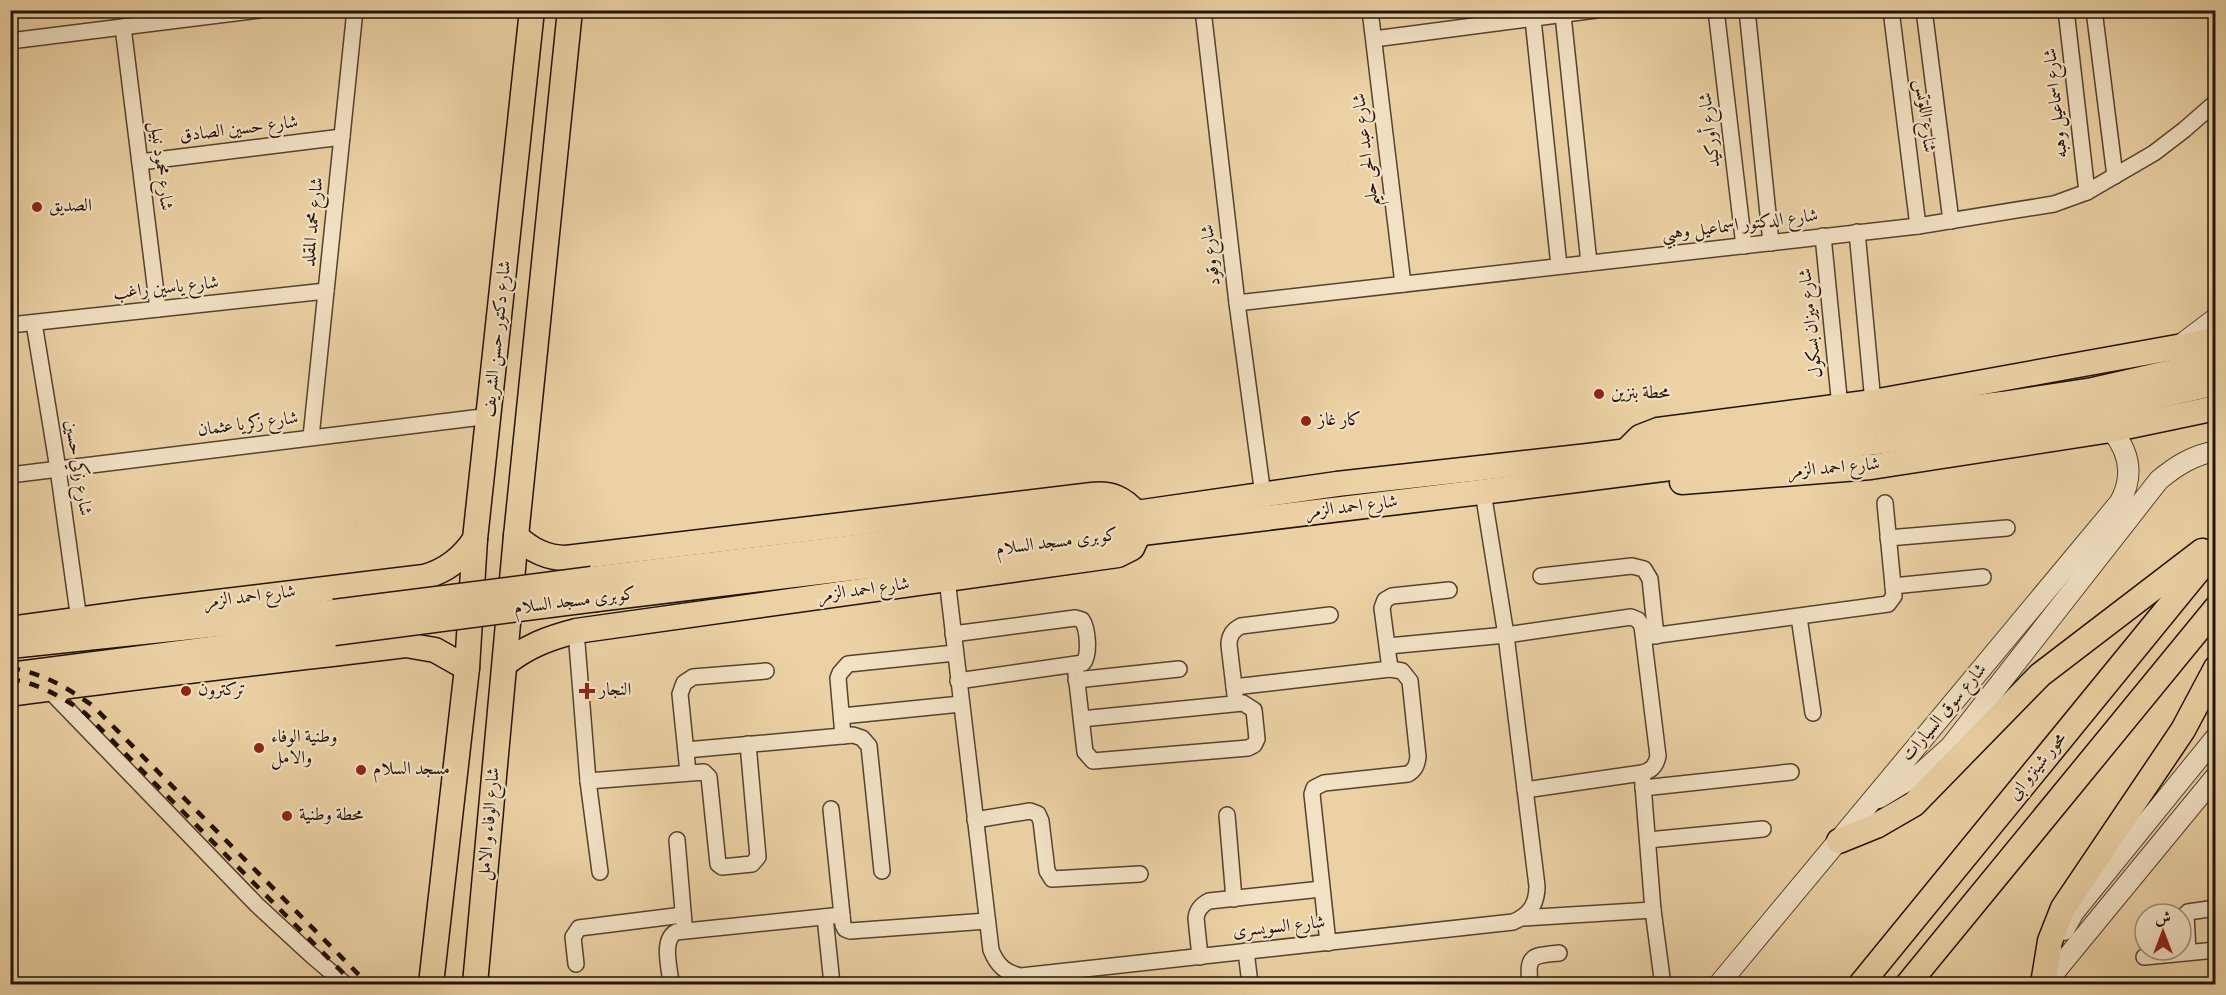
<svg xmlns="http://www.w3.org/2000/svg" width="2226" height="995" viewBox="0 0 2226 995" font-family="'Sorts Mill Goudy',Amiri,serif">
  <style>
    .lines { fill: none; stroke-linecap: round; stroke-linejoin: round }
    .minor-casing { stroke: #544231; stroke-width: 18 }
    .tertiary-casing { stroke: #544231; stroke-width: 22 }
    .primary-casing { stroke: #21120b; stroke-width: 27 }
    .minor { stroke: #f2e1c4; stroke-width: 15 }
    .tertiary { stroke: #f2e1c4; stroke-width: 20 }
    .primary { stroke: #ebd1a4; stroke-width: 24 }
    .rail { stroke: #21120b; stroke-width: 4.5; stroke-dasharray: 10 10; stroke-linecap: butt }
    .primary-bridge-casing { stroke: #21120b; stroke-width: 27; stroke-linecap: butt }
    .primary-bridge { stroke: #ebd1a4; stroke-width: 24 }
    .poi-dot { fill: #8f2418; stroke: #f2e1c4; stroke-width: 2 }
    .labels { text-anchor: middle; dominant-baseline: central; stroke-width: 4.5; stroke-linejoin: round; paint-order: stroke }
    .street-label { font-size: 18px; fill: #21120b; stroke: #f2e1c4 }
    .poi-label { font-size: 18px; fill: #21120b; stroke: #f2e1c4; text-anchor: start }
  </style>
  <rect width="100%" height="100%" fill="#ebd1a4"/>
  <filter id="stains"><feTurbulence type="fractalNoise" baseFrequency=".00333" numOctaves="4"/><feColorMatrix values="0 0 0 0 .2 0 0 0 0 .09 0 0 0 0 .02 0 0 0 .5 -.17"/></filter>
  <radialGradient id="worn" r=".72"><stop offset=".6" stop-color="#630" stop-opacity="0"/><stop offset="1" stop-color="#630" stop-opacity=".3"/></radialGradient>
  <g class="lines">
    <!-- minor casing -->
    <g class="minor-casing">
      <g id="minor">
        <polyline points="1203,10 1237,303 1263,495"/>
        <polyline points="1370,10 1403,284"/>
        <polyline points="1716,10 1744,246"/>
        <polyline points="1747,10 1771,243"/>
        <polyline points="1891,10 1918,226"/>
        <polyline points="1924,10 1951,221"/>
        <polyline points="2066,10 2087,192"/>
        <polyline points="2094,10 2115,176"/>
        <polyline points="1563,15 1589,263"/>
        <polyline points="1533,19 1559,266"/>
        <polyline points="123,27 158,309"/>
        <polyline points="1374,39 1596,10"/>
        <polyline points="10,41 259,10"/>
        <polyline points="140,162 342,137"/>
        <polyline points="1857,232 1873,402"/>
        <polyline points="1823,236 1840,407"/>
        <polyline points="1237,303 1918,226 2054,204 2087,192 2154,153 2184,130 2216,102"/>
        <polyline points="34,323 58,469 79,620"/>
        <polyline points="10,325 326,291"/>
        <polyline points="311,437 355,10"/>
        <polyline points="10,475 490,416"/>
        <polyline points="1888,538 2007,528"/>
        <polyline points="1541,576 1632,566 1644,569 1650,579 1656,636"/>
        <path d="M 947,579 L 991,950 C 997,965 1005,973 1021,976 L 1513,922 C 1530,915 1537,904 1537,886 L 1506,635 L 1483,492"/>
        <polyline points="1893,586 1983,577"/>
        <polyline points="1799,617 1813,713"/>
        <polyline points="576,631 588,781 600,872"/>
        <path d="M 953,634 L 1075,618 L 1082,620 C 1088,629 1090,655 1083,663 L 958,681"/>
        <polyline points="1644,637 1888,604 1894,596 1885,503"/>
        <path d="M 1388,646 L 1506,635 L 1631,617 L 1638,620 L 1642,626 L 1658,756 C 1656,766 1651,771 1642,773 L 1525,790"/>
        <polyline points="1075,665 1085,752 1093,761 1248,748 1254,745 1257,739 1254,710 1243,703 1081,719"/>
        <polyline points="1390,669 1382,608 1385,600 1392,596 1449,590"/>
        <polyline points="1076,680 1179,669"/>
        <path d="M 1234,687 L 1390,669 L 1402,671 L 1410,681 L 1418,757 C 1417,765 1415,770 1408,774 L 1324,783 L 1314,788 L 1312,794 L 1328,943"/>
        <polyline points="48,689 257,905 310,954 345,984"/>
        <path d="M 1235,695 L 1229,645 C 1229,635 1233,630 1241,626 L 1330,615"/>
        <polyline points="842,716 961,704"/>
        <polyline points="843,736 838,678 840,673 848,664 955,653"/>
        <polyline points="686,750 853,735 862,738 869,746 882,871"/>
        <polyline points="688,772 680,694 684,683 693,677 766,671"/>
        <polyline points="1642,773 1653,910 1662,978 1660,984"/>
        <polyline points="588,781 704,772 709,777 718,864 722,867 752,864 758,857 748,744"/>
        <polyline points="1643,788 1791,772"/>
        <polyline points="831,809 843,925 845,929 850,931 987,921"/>
        <polyline points="1227,815 1234,899"/>
        <polyline points="975,820 1030,811 1038,814 1041,821 1047,871 1052,879 1140,874"/>
        <polyline points="677,840 684,923"/>
        <polyline points="1648,840 1763,829"/>
        <polyline points="825,917 832,984"/>
        <polyline points="1522,918 1653,910"/>
        <polyline points="1246,951 1250,984"/>
        <polyline points="2188,952 2186,914 2188,912 2216,908"/>
        <path d="M 1200,957 L 1196,918 C 1197,910 1201,905 1209,901 L 1321,889"/>
        <polyline points="2144,957 2216,950"/>
        <polyline points="576,964 573,937 579,928 683,915"/>
        <path d="M 671,984 C 670,969 661,940 676,932 L 842,915"/>
        <path d="M 1530,984 C 1527,955 1531,956 1559,953"/>
      </g>
    </g>
    <!-- tertiary casing -->
    <g class="tertiary-casing">
      <g id="tertiary">
        <polyline points="2179,346 2216,318"/>
        <path d="M 1879,798 L 1922,772 L 1950,747 L 2159,480 C 2176,466 2193,455 2216,451"/>
        <polyline points="2064,930 2074,912 2216,737"/>
        <path d="M 1719,984 L 2120,502 C 2134,476 2130,452 2111,430"/>
        <polyline points="2045,984 2216,776"/>
      </g>
    </g>
    <!-- primary casing -->
    <g class="primary-casing">
      <g id="primary">
        <polyline points="1630,447 1640,437 1658,430 1873,402 2216,340"/>
        <polyline points="1682,482 1871,467 2111,430 2216,408"/>
        <path d="M 516,536 C 531,550 546,558 566,558 L 1092,495 C 1111,493 1123,498 1136,513"/>
        <polyline points="592,579 1136,513 1337,484 1588,456 2002,404 2093,390 2216,362"/>
        <polyline points="597,599 1514,488 2003,426 2096,410 2216,383"/>
        <path d="M 10,629 L 143,611 L 424,577 C 446,571 462,559 475,539"/>
        <polyline points="10,646 334,612"/>
        <path d="M 505,664 C 527,646 549,638 576,631 L 1118,555 L 1132,548 L 1139,533"/>
        <polyline points="10,675 334,633"/>
        <path d="M 10,694 C 142,676 274,661 406,645 L 435,650 L 467,668"/>
        <polyline points="1839,841 1876,826 1914,804 2040,675 2202,551"/>
        <polyline points="431,984 467,668 475,539 532,10"/>
        <polyline points="475,984 516,536 570,10"/>
        <polyline points="1861,984 2216,549"/>
        <polyline points="1908,984 2216,608"/>
        <polyline points="2043,984 2050,941 2063,908 2183,730 2216,668"/>
      </g>
    </g>
    <!-- minor -->
    <use href="#minor" class="minor"/>
    <!-- tertiary -->
    <use href="#tertiary" class="tertiary"/>
    <!-- primary -->
    <use href="#primary" class="primary"/>
    <!-- rail -->
    <g class="rail">
      <path d="M 10,668 C 45,674 66,687 93,706 L 368,984"/>
      <path d="M 10,679 C 38,683 62,697 85,713 L 354,984"/>
    </g>
    <!-- primary-bridge casing -->
    <g class="primary-bridge-casing">
      <g id="primary-bridge">
        <polyline points="334,612 592,579"/>
        <polyline points="334,633 597,599"/>
      </g>
    </g>
    <!-- primary-bridge -->
    <use href="#primary-bridge" class="primary-bridge"/>
  </g>
  <!-- markers -->
  <g class="poi-dot">
    <circle cx="37" cy="207" r="6"/>
    <circle cx="1599" cy="394" r="6"/>
    <circle cx="1306" cy="421" r="6"/>
    <circle cx="186" cy="691" r="6"/>
    <path d="M584 682h6v6h6v6h-6v6h-6v-6h-6v-6h6z"/>
    <circle cx="259" cy="748" r="6"/>
    <circle cx="361" cy="770" r="6"/>
    <circle cx="287" cy="816" r="6"/>
  </g>
  <g class="labels">
    <!-- street labels -->
    <g class="street-label">
      <text transform="translate(2057 103) rotate(-96)">شارع اسماعيل وهبه</text>
      <text transform="translate(1924 116) rotate(83)">شارع اللوتس</text>
      <text transform="translate(239 130) rotate(-7)">شارع حسين الصادق</text>
      <text transform="translate(1711 130) rotate(-97)">شارع أوركيد</text>
      <text transform="translate(1367 150) rotate(-97)">شارع عبد الحى حليم</text>
      <text transform="translate(160 166) rotate(83)">شارع محمود نبيل</text>
      <text transform="translate(314 222) rotate(-84)">شارع محمد المقلد</text>
      <text transform="translate(1740 226) rotate(-7)">شارع الدكتور اسماعيل وهبي</text>
      <text transform="translate(1212 255) rotate(-97)">شارع وقود</text>
      <text transform="translate(166 289) rotate(-6)">شارع ياسين راغب</text>
      <text transform="translate(1812 323) rotate(-96)">شارع ميزان بسكول</text>
      <text transform="translate(498 339) rotate(-84)">شارع دكتور حسن الشريف</text>
      <text transform="translate(248 425) rotate(-7)">شارع زكريا عثمان</text>
      <text transform="translate(77 468) rotate(81)">شارع زكي حسين</text>
      <text transform="translate(1834 469) rotate(-5)">شارع احمد الزمر</text>
      <text transform="translate(1352 508) rotate(-7)">شارع احمد الزمر</text>
      <text transform="translate(1057 543) rotate(-7)">كوبرى مسجد السلام</text>
      <text transform="translate(864 591) rotate(-8)">شارع احمد الزمر</text>
      <text transform="translate(250 598) rotate(-7)">شارع احمد الزمر</text>
      <text transform="translate(575 602) rotate(-7)">كوبرى مسجد السلام</text>
      <text transform="translate(1945 713) rotate(-50)">شارع سوق السيارات</text>
      <text transform="translate(2038 767) rotate(-51)">محور شينزو ابى</text>
      <text transform="translate(490 824) rotate(-85)">شارع الوفاء و الامل</text>
      <text transform="translate(1279 928) rotate(-6)">شارع السويسرى</text>
    </g>
    <!-- poi labels -->
    <g class="poi-label">
      <text x="49" y="207">الصديق</text>
      <text x="1611" y="394">محطة بنزين</text>
      <text x="1318" y="421">كار غاز</text>
      <text x="198" y="691">تركترون</text>
      <text x="599" y="691">النجار</text>
      <text x="271" y="738">وطنية الوفاء<tspan x="271" dy="21">والامل</tspan></text>
      <text x="373" y="770">مسجد السلام</text>
      <text x="299" y="816">محطة وطنية</text>
    </g>
  </g>
  <!-- margin -->
  <rect width="2226" height="995" fill="none" stroke="#ebd1a4" stroke-width="36"/>
  <rect x="12" y="12" width="2202" height="971" fill="none" stroke="#21120b" stroke-width="3"/>
  <rect x="18" y="18" width="2190" height="959" fill="none" stroke="#21120b" stroke-width="1.5"/>
  <!-- north arrow -->
  <g transform="translate(2163 932)"><circle r="28" fill="#f2e1c4" stroke="#9e8e7a" stroke-width="1.5"/>
  <path d="M0-4.5L10 22L0 15L-10 22Z" fill="#8f2418"/>
  <text y="-9" font-size="16" font-weight="bold" text-anchor="middle" fill="#21120b">ش</text>
  </g>
  <rect width="100%" height="100%" filter="url(#stains)"/>
  <rect width="100%" height="100%" fill="url(#worn)"/>
</svg>
